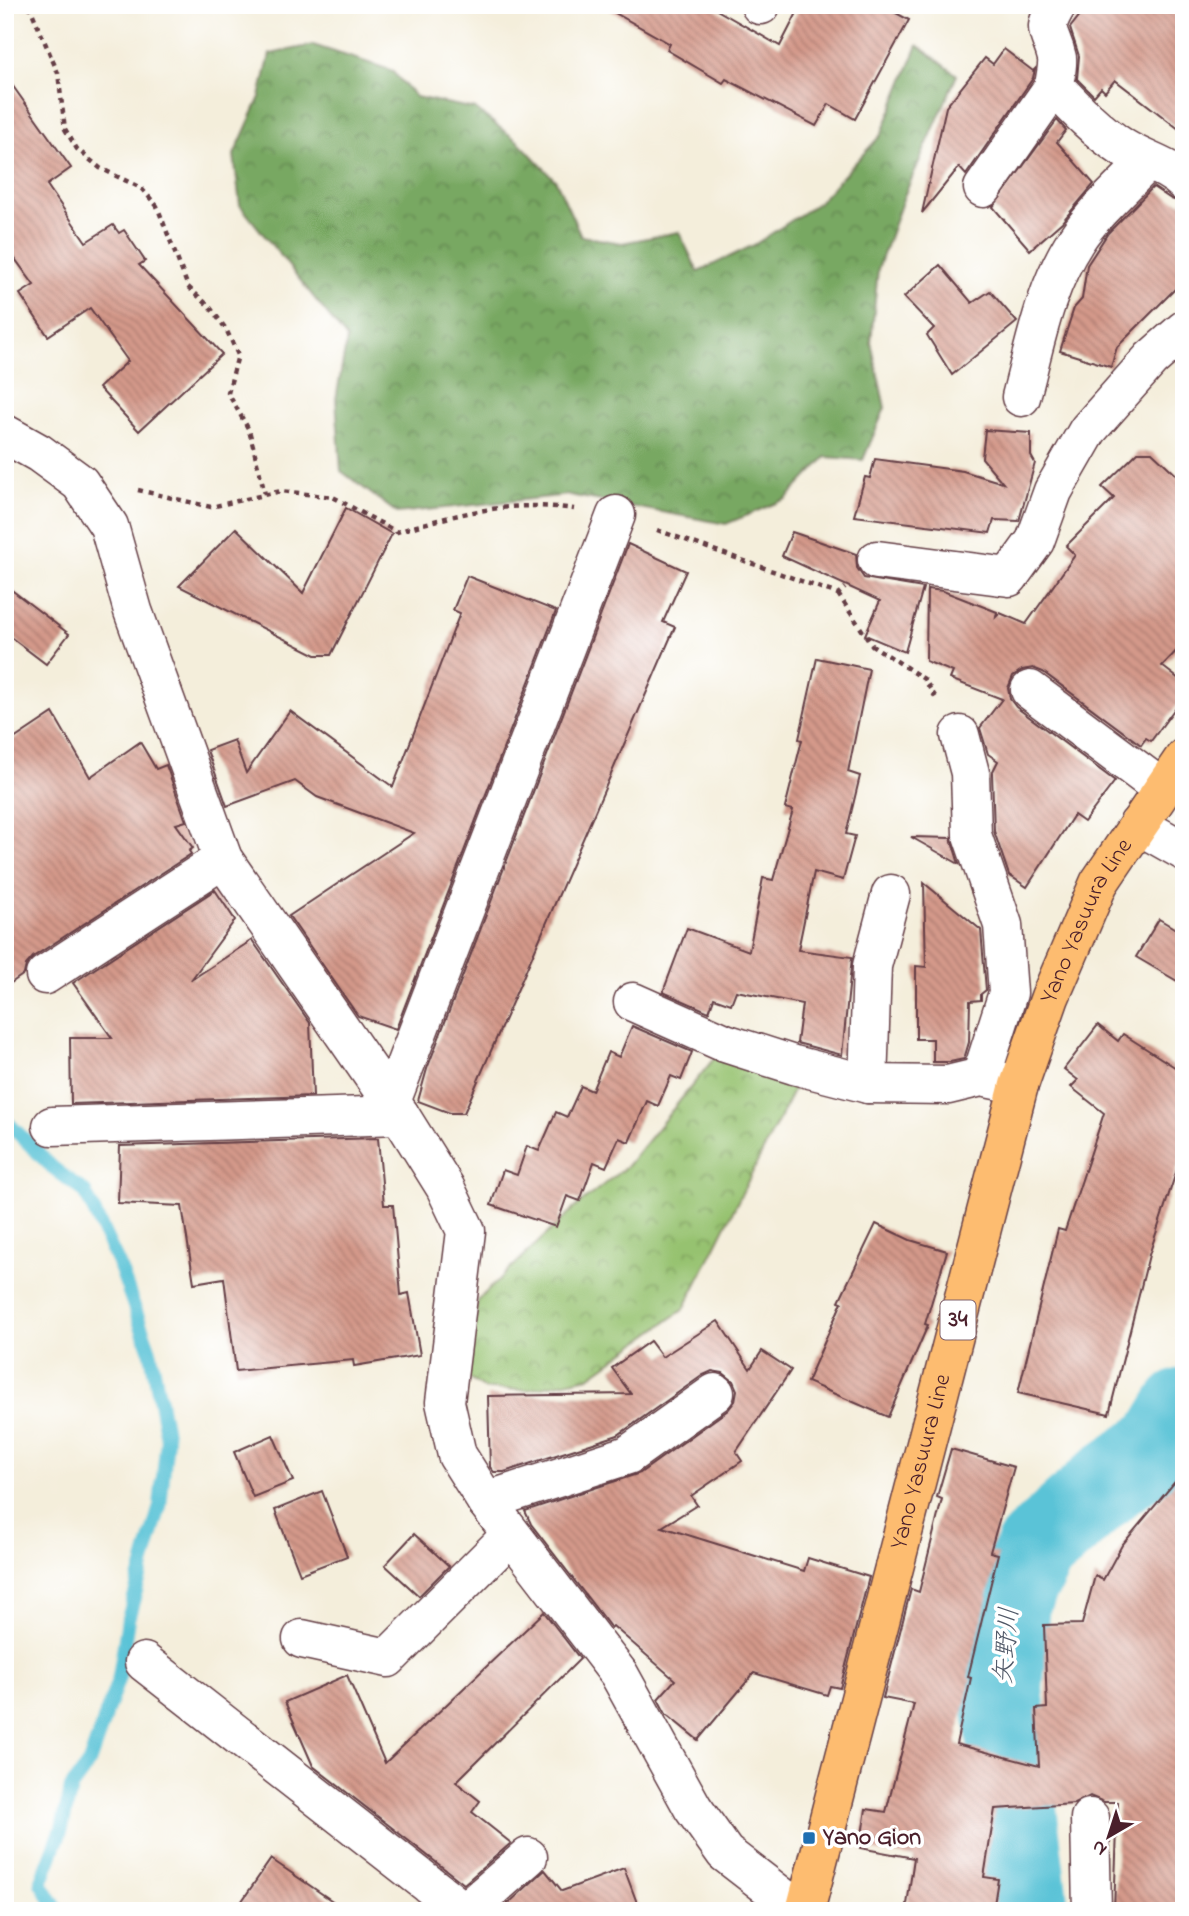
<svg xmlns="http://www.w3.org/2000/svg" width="1189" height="1916" viewBox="0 0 1189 1916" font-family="'Indie Flower','Klee One',sans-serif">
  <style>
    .forest { fill: url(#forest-crowns); stroke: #616446; stroke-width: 2 }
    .park { fill: url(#park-crowns); stroke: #70704d; stroke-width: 2 }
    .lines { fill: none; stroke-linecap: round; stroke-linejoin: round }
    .stream { stroke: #5ac3d7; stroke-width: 14 }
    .river { stroke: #5ac3d7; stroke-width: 82 }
    .building { fill: url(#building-back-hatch) }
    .minor-casing { stroke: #643e45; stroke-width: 41 }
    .major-casing { stroke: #643e45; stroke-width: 41 }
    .path { stroke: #643e45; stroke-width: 4.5; stroke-dasharray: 5 5; stroke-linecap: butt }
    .minor { stroke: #fff; stroke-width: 38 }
    .major { stroke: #fdbc6f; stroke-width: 38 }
    .poi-dot { fill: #1f6fb2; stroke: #fff; stroke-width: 2.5 }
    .labels { text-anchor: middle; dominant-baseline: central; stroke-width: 7; stroke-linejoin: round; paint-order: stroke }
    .shield { fill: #fff; stroke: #80626b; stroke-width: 2 }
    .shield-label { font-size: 23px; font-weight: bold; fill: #4a1f2b }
    .street-label { font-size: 24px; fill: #4a1f2b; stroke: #fff }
    .poi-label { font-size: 24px; font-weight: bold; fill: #4a1f2b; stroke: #fff; text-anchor: start }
    .water-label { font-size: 26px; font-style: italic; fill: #505867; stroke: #fff }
  </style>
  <defs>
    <pattern id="forest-crowns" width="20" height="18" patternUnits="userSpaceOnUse" patternTransform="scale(1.75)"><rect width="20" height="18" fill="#78a862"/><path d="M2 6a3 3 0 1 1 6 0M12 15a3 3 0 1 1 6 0" fill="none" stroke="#648851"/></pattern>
    <pattern id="park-crowns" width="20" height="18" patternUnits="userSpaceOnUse" patternTransform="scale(1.75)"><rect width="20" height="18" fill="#96c26f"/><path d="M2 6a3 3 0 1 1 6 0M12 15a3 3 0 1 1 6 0" fill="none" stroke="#7c9d5b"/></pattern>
    <pattern id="building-back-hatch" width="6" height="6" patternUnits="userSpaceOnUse" patternTransform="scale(1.75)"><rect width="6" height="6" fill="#d4998a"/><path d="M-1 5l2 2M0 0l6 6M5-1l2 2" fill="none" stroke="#ae7c71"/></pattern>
  </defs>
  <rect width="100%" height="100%" fill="#fff"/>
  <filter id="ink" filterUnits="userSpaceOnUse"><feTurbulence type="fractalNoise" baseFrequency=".0143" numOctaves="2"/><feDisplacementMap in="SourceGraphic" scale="14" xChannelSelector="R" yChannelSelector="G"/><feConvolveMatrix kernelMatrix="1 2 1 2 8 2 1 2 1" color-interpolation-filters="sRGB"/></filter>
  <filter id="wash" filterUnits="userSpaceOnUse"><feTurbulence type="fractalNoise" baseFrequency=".00686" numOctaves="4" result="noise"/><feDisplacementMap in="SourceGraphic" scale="28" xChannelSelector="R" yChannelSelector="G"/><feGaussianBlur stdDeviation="1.57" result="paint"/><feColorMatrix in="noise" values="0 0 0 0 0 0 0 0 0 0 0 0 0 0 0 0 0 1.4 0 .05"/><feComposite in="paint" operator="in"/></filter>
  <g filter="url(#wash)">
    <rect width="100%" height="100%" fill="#f4eedb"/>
    <!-- forest -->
    <polygon class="forest" points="313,45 391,70 416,97 475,109 519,142 556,181 581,236 622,243 679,232 698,272 754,245 818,203 881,135 918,45 957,75 904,196 878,269 871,342 885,408 863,460 826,457 786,499 726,524 569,495 397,513 341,471 336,399 347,339 240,205 234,155 260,97 270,54"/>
    <!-- park -->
    <polygon class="park" points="716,1056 796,1085 684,1309 589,1377 527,1390 485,1389 463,1375 478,1300 573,1209 627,1166"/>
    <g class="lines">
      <!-- stream -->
      <polyline class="stream" points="5,1120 52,1167 85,1192 120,1267 151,1354 167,1439 160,1506 128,1619 119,1677 89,1763 71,1788 62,1828 41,1883 58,1911"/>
      <!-- river -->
      <polyline class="river" points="1028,1911 1002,1690 1009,1602 1036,1549 1108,1483 1163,1444 1184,1409"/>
    </g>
    <g id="blocks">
      <!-- building -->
      <g class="building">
        <polygon points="601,5 708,5 780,46 801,5 881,5 909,20 855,119 829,104 816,126 726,79 723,83 667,50 670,44"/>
        <polygon points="1088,5 1184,5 1184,133 1115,80 1105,92 1101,88 1094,96 1077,79 1079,56 1070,28"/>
        <polygon points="1004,49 1033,71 1035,69 1033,78 966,175 959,167 922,213 946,107 985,58 993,64"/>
        <polygon points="5,75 71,168 47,185 86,242 113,225 119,233 124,230 145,261 139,265 222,354 139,431 99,388 128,361 90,308 48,336 20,294 34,285 5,245"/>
        <polygon points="1057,120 1066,130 1057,142 1094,184 1062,222 1030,250 993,207"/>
        <polygon points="1153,187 1171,199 1184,203 1184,280 1117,347 1111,367 1060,351 1074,308 1082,299 1087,265 1108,233"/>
        <polygon points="940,265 972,303 990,291 1017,322 952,375 927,335 934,328 904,297"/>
        <polygon points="985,430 1031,433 1031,456 1035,463 1019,521 994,520 990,533 854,516 865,477 870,478 875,459 963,471 1003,483 982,458"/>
        <polygon points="1138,452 1152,452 1184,482 1184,643 1162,666 1184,683 1184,696 1151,741 1146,738 1141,745 1043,672 1033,668 1022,670 1013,676 1008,688 1010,699 1016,707 1115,781 1084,822 1074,815 1027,887 1009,875 994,831 992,773 998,761 988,754 980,728 1002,699 950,679 953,672 926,661 927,589 943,591 997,612 996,617 1000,613 1026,624 1075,555 1066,546 1114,498 1102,487"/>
        <polygon points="346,508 392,534 331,655 316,655 179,586 236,528 303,593"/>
        <polygon points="792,532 856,554 857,568 864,578 923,588 905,652 865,635 880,601 782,556"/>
        <polygon points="628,544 686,571 663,622 675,627 464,1113 450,1113 418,1101 427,1069"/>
        <polygon points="467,576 556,611 396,1029 358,1016 289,916 414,833 317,797 295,781 227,806 207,750 234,740 246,773 290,711 393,787 460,613 453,610"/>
        <polygon points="5,585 69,634 46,664 5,633"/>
        <polygon points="817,658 869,669 848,772 860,776 846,834 855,836 843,880 814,872 798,950 852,957 842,1055 797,1043 802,1004 736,991 731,1004 714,998 709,1012 663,992 687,928 749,951 763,878 773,880 793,810 785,808 802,740 799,739"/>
        <polygon points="53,713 90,777 140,742 156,769 166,765 186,821 176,824 193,848 189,851 191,854 33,957 26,965 24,974 5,987 5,745"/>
        <polygon points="911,837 951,838 959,864"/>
        <polygon points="924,883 981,930 986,990 981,994 981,1000 970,1001 969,1042 964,1059 950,1062 933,1062 933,1039 916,1039 916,966 926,967"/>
        <polygon points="215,890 235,920 191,980 252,940 310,1023 313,1096 71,1104 70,1038 112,1038 73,983"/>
        <polygon points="1159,919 1184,934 1184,985 1136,957"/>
        <polygon points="1098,1025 1118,1041 1123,1034 1184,1073 1184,1148 1149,1255 1109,1414 1018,1393 1058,1229 1065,1231 1104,1113 1071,1087 1078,1080 1064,1069"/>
        <polygon points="632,1026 692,1052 681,1080 671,1076 658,1106 647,1101 629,1142 619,1138 606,1167 594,1162 580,1201 567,1196 556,1227 491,1205 503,1170 517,1175 527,1146 539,1151 556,1112 567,1117 581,1086 592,1091 608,1052 619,1057"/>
        <polygon points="378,1138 384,1205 393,1205 401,1295 409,1293 420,1355 354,1366 353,1360 236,1371 224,1278 194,1283 182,1206 118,1203 120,1146"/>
        <polygon points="876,1224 910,1240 947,1251 925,1324 928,1325 888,1417 807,1382 842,1302 839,1301"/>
        <polygon points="718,1321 750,1369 762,1351 791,1370 736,1452 742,1461 691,1496 697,1505 662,1527 804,1571 808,1558 869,1577 840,1688 830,1686 827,1695 754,1673 698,1740 666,1714 658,1699 675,1680 613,1626 611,1628 531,1524 525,1511 640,1473 728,1410 735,1401 737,1390 733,1381 723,1373 712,1371 703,1375 618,1435 504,1472 494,1472 490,1467 488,1396 631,1394 612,1368 650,1341 662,1357"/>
        <polygon points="273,1435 293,1481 253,1497 234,1452"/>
        <polygon points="951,1449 1014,1467 990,1552 998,1554 968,1677 971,1678 956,1744 1039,1766 1036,1709 1047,1708 1044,1625 1082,1624 1095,1576 1103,1580 1122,1545 1184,1471 1184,1911 1114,1911 1118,1802 1104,1802 1090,1796 1074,1804 995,1809 984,1877 998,1879 993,1911 906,1911 914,1858 860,1848 866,1809 886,1812 914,1704 883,1698 911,1589 919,1592 942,1499 937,1497"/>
        <polygon points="322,1491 347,1556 300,1574 275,1510"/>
        <polygon points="414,1534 449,1566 419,1596 385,1565"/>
        <polygon points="544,1612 580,1659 456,1782 480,1801 472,1812 511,1843 464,1884 313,1766 285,1702 347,1675 385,1763"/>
        <polygon points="271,1859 347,1911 235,1911"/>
        <polygon points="624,1868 640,1911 500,1911 545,1870 562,1891"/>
      </g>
    </g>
  </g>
  <g filter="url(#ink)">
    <use href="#blocks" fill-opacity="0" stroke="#643e45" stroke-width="2"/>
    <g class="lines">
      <!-- minor casing -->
      <g class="minor-casing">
        <g id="minor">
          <polyline points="760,5 761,5"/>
          <path d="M 1057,5 C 1040,33 1051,31 1057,58 C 1058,66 1055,78 1054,86 C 1076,109 1097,131 1123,148 C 1144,161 1166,165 1184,182"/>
          <polyline points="983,188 1054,86"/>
          <path d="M 1021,397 C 1035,344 1045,287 1076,240 C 1094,212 1124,186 1148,161"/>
          <polyline points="5,434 39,453 80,483 109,526 133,611 223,859 400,1115 445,1187 466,1231 445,1402 457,1455 486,1501 619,1674 693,1808 725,1853 800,1911"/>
          <polyline points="877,560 1009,577 1035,541 1053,491 1088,430 1151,359 1184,330"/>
          <polyline points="1030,690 1161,788"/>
          <polyline points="960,735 970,773 972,835 1003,925 1008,993 981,1077"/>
          <polyline points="1138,825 1184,851"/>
          <polyline points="45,975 223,859"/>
          <polyline points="633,1002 725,1043 794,1065 868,1084 948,1085 981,1077 1019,1085"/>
          <polyline points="868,1084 872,966 891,894"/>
          <polyline points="391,1102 616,515"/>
          <polyline points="52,1126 400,1115"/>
          <polyline points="486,1501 628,1455 715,1393"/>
          <polyline points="302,1639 388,1658 511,1535"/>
          <polyline points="144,1662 463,1911"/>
          <polyline points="1090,1818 1092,1911"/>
          <polyline points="466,1911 528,1857"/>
        </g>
      </g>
      <!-- major casing -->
      <g class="major-casing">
        <g id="major">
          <path id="s1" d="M 805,1911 L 1019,1085 L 1050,997 L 1099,883 L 1184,758"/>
        </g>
      </g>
      <!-- path -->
      <g class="path">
        <polyline points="29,5 58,73 65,129 77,149 100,168 141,188 157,206 188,287 209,306 226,329 238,355 228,393 249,430 265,494"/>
        <path d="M 138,490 L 211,507 L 281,491 L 333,497 L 397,532 C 458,513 511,500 574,509"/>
        <polyline points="657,530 838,594 845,588"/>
        <polyline points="838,594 872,645 924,679 938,701"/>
      </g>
      <!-- minor -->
      <use href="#minor" class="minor"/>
      <!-- major -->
      <use href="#major" class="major"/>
    </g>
  </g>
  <!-- markers -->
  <rect class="poi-dot" x="802" y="1831" width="14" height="14" rx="3.5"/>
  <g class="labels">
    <!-- shield labels -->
    <rect class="shield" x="940.5" y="1300.5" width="35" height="39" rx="5"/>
    <g class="shield-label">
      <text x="958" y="1320">34</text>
    </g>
    <!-- street labels -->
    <g class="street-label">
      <text stroke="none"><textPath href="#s1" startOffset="1031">Yano Yasuura Line</textPath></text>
      <text stroke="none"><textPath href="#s1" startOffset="464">Yano Yasuura Line</textPath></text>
    </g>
    <!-- poi labels -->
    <g class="poi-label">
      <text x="823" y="1838">Yano Gion</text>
    </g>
    <!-- water labels -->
    <g class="water-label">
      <text transform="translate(1008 1646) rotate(-85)">矢野川</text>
    </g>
  </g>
  <!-- margin -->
  <rect width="1189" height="1916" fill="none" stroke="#fff" stroke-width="28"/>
  <!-- north arrow -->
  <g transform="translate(1109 1836) rotate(219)" stroke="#ffffff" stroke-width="5" paint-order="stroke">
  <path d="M0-5L12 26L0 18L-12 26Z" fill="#4a1f2b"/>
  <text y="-10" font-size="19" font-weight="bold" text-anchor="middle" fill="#4a1f2b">N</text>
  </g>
</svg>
